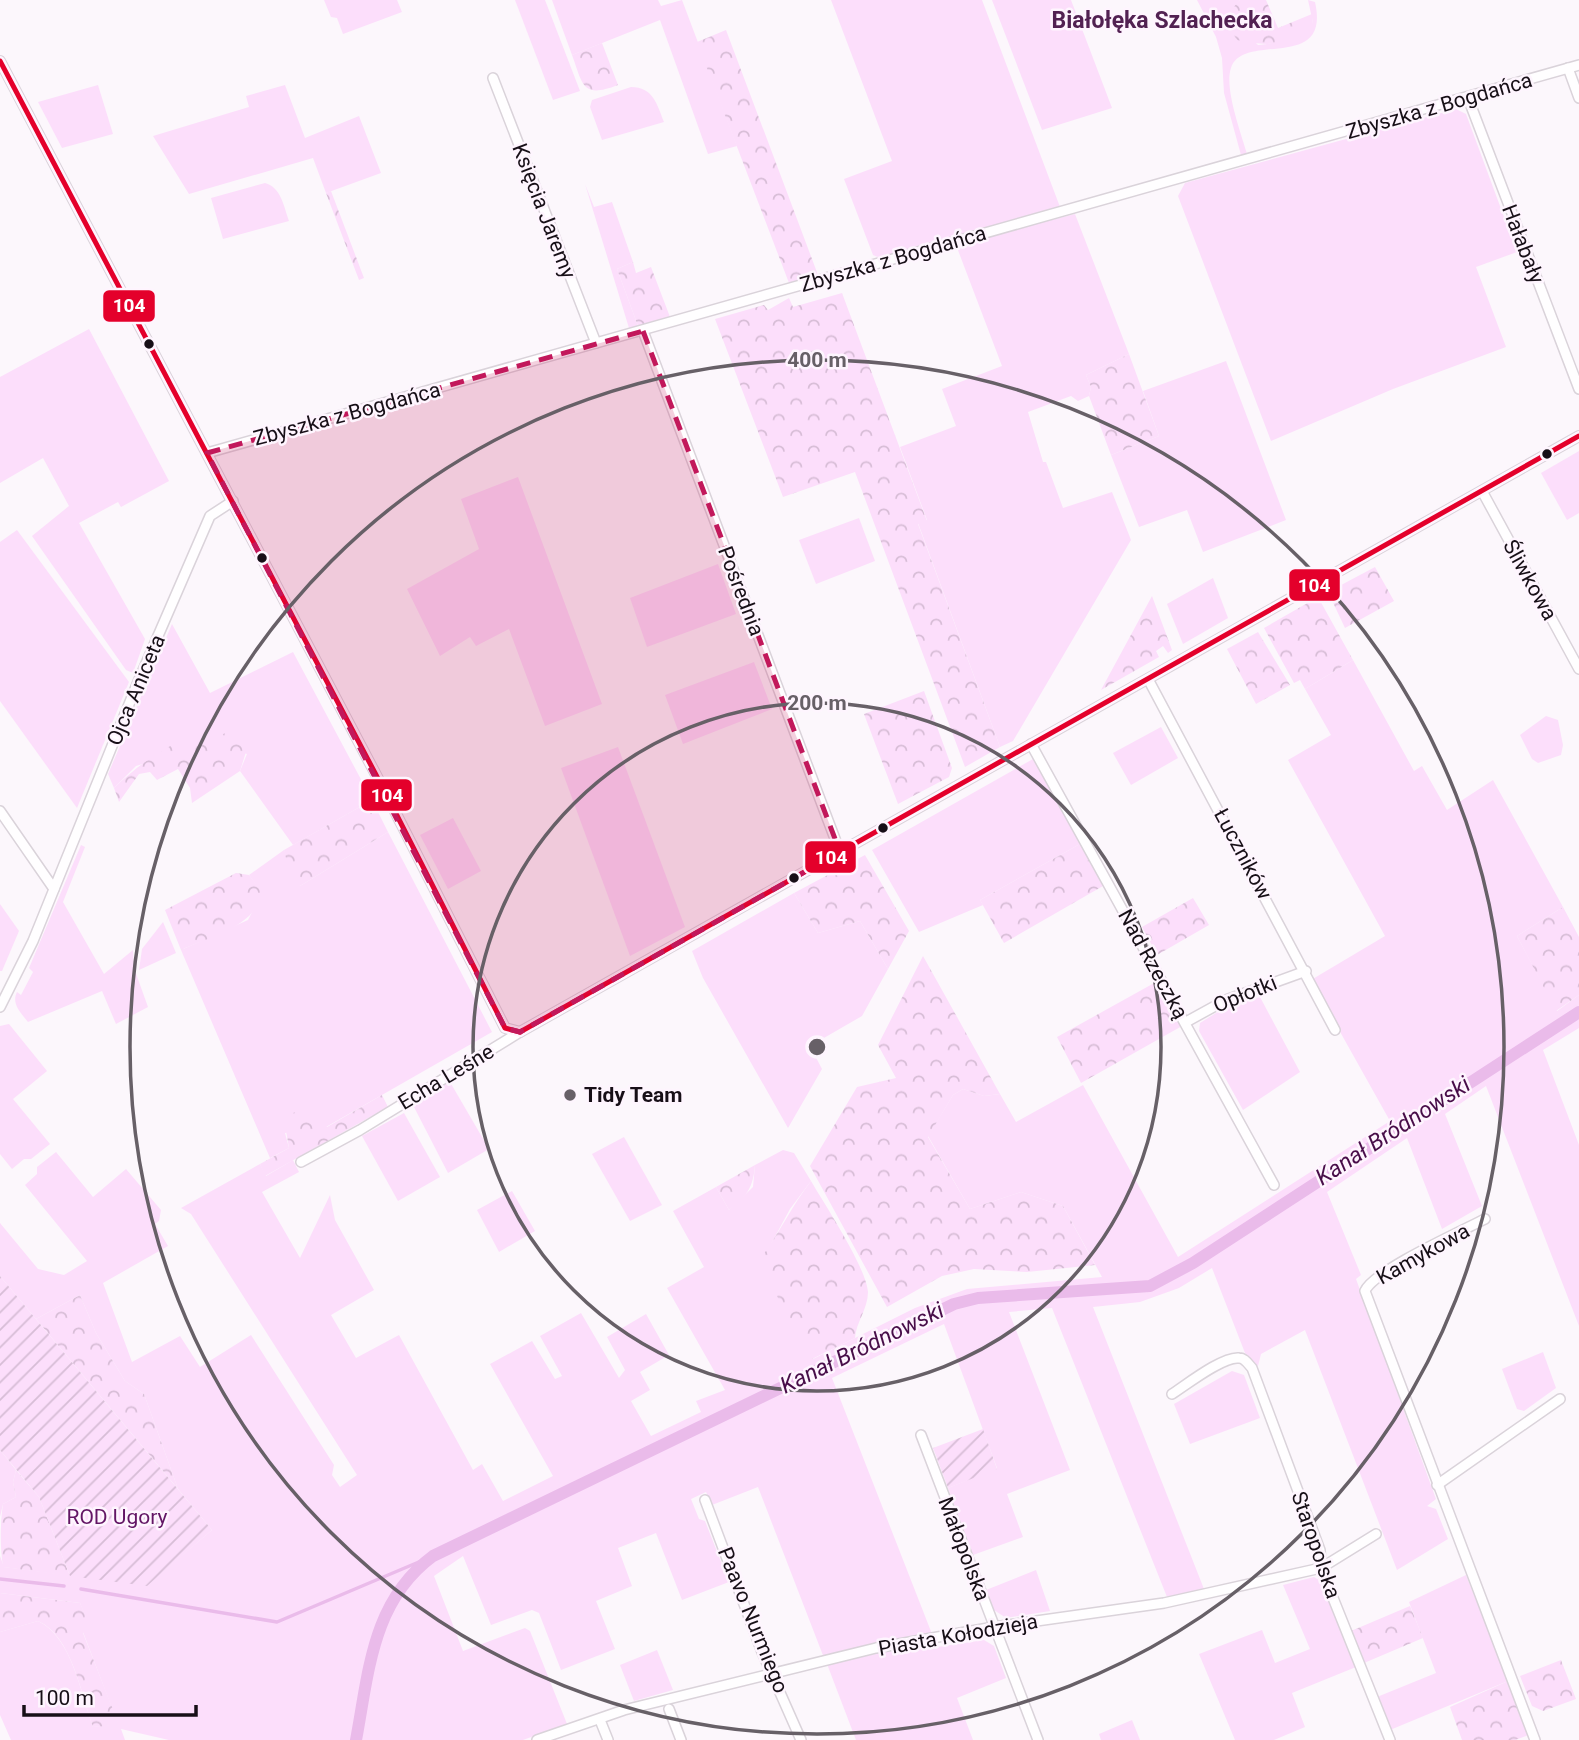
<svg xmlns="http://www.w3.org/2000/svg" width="1579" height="1740" viewBox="0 0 1579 1740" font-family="Roboto,sans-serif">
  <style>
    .green { fill: #fcdefb }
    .forest { fill: url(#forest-crowns) }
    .garden { fill: url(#garden-furrows) }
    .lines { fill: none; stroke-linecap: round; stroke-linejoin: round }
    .stream { stroke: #eabbea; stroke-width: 3.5 }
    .canal { stroke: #eabbea; stroke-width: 12 }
    .street-casing { stroke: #dad3da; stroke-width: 12 }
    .street { stroke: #fffeff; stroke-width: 9 }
    .bus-1-casing { stroke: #fef5fe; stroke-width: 10 }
    .bus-1 { stroke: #e4002b; stroke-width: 5 }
    .marked { fill: #c2185b; fill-opacity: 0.2; stroke: #c2185b; stroke-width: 5; stroke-dasharray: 14 9; stroke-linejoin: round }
    .ring { fill: none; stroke: #676067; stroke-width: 3.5 }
    .bus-dot { fill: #170f17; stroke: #fef5fe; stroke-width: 2.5 }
    .poi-dot { fill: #676067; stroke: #fef5fe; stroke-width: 2.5 }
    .labels { text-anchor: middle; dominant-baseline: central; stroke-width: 5; stroke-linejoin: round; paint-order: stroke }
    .street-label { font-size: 21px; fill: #170f17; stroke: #fef5fe }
    .poi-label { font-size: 21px; font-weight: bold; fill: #170f17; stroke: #fef5fe; text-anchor: start }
    .park-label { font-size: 21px; fill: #631665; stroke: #fef5fe }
    .neighbourhood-label { font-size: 23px; font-weight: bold; fill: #522152; stroke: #fef5fe }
    .water-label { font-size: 23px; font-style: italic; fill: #480d49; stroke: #fef5fe }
    .centre { fill: #676067; stroke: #fef5fe; stroke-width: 3.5 }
    .ring-label { font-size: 21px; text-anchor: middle; font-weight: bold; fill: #676067; stroke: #fef5fe; stroke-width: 5; stroke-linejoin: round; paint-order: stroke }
    .line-badge { stroke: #fef5fe; stroke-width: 2.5 }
    .badge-label { font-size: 19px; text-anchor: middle; font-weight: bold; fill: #fff }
  </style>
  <defs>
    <pattern id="forest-crowns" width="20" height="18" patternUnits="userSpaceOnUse" patternTransform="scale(1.75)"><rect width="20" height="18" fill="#fcdefb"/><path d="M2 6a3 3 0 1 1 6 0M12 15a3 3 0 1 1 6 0" fill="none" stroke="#d7bdd6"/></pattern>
    <pattern id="garden-furrows" width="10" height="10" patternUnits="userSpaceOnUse" patternTransform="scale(1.75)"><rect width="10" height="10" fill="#fcdefb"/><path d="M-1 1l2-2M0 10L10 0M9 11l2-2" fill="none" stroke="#d7bdd6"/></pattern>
  </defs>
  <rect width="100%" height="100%" fill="#fcf7fc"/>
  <!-- green -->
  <g class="green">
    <polygon points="324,0 397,0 402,12 343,34 337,18 331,17"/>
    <polygon points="515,0 545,0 580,91 553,100"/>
    <polygon points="552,0 658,0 661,6 682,0 737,146 708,154 660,20 572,55"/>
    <polygon points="831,0 982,0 1060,207 880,258 873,255 844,179 892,161"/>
    <polygon points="992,0 1071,0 1112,108 1042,130"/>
    <path d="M 1197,0 L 1240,0 L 1228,16 L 1258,45 C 1281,43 1296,39 1313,23 L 1308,0 L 1315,2 C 1331,73 1243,31 1231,68 C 1224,88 1241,133 1247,154 L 1241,155 L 1224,93 L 1222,58 L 1216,37 Z"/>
    <polygon points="98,85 113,134 62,148 38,102"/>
    <polygon points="285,85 305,138 359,116 381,173 326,193 313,158 189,194 153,136 249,107 246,96"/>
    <path d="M 631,87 C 653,87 657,104 664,122 L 602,140 L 590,107 L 592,100 Z"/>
    <polygon points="1456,109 1466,114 1517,252 1476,267 1506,347 1393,389 1271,441 1178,196 1185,183"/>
    <path d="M 265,183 C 281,187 284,207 289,221 L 223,239 L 211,198 Z"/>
    <polygon points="585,184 594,207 612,202 633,262 617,269 638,326 629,328"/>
    <polygon points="1075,214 1129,354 1086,375 1091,387 1089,396 1078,401 1071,396 1028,412 1043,462 1046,462 1063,508 1112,492 1131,540 1013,741 1000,747 918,523 927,520 900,447 956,426 942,389 1002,366 956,245"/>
    <polygon points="89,329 169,481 121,507 118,502 79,523 145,639 133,673 126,670 32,536 69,506 43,458 0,483 0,377"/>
    <polygon points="1226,361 1286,520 1203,552 1187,510 1139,527 1111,455 1159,436 1143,391"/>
    <polygon points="1579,451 1579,513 1567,520 1541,473"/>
    <polygon points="518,477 602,704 545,726 509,629 476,646 470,637 440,656 407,589 479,549 461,499"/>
    <polygon points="859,518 875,561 816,584 799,540"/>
    <polygon points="17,530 129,682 77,808 0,701 0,542"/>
    <polygon points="718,564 736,614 647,647 630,598"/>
    <polygon points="1213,578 1228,618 1183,644 1167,604"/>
    <polygon points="172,624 210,693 293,652 372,800 293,845 240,771 247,754 211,743 136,766 114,788 108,774"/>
    <path d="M 1353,660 L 1414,771 L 1422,766 L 1447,810 L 1493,780 L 1563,907 L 1517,936 L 1557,1011 L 1579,995 L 1579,1028 L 1543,1050 L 1579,1145 L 1579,1326 L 1486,1086 L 1445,1114 L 1482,1206 L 1442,1229 L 1407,1138 L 1327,1192 L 1361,1275 L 1356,1279 L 1436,1499 L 1427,1506 L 1436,1509 L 1448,1539 L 1397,1570 L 1305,1330 L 1261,1354 L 1258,1366 L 1245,1353 L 1212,1268 L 1179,1288 L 1140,1302 L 1093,1307 L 1204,1589 L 1167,1597 L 1052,1308 L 1009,1312 L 1070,1470 L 1007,1494 L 1023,1537 L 973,1555 L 948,1488 L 997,1468 L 944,1324 L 832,1378 L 932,1634 L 824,1658 L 758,1487 L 712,1505 L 706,1492 L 691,1499 L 699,1519 L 705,1521 L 729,1582 L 682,1600 L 656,1533 L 618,1548 L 632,1586 L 596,1601 L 615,1649 L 561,1670 L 539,1613 L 532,1610 L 491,1625 L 463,1556 L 434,1576 L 463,1651 L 525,1628 L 530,1631 L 567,1724 L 523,1740 L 169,1740 L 121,1729 L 125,1740 L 11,1740 L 0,1715 L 0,1632 L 38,1621 C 72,1637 81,1694 93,1727 L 118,1724 L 83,1632 L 89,1626 L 80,1603 L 0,1593 L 0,1556 L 4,1567 L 147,1585 L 212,1530 L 178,1489 L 144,1394 L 125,1381 L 96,1333 L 80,1295 L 36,1319 L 0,1276 L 0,1223 L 38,1269 L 64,1275 L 87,1261 L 25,1185 L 37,1174 L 37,1167 L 56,1152 L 93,1197 L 126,1169 L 161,1210 L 159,1221 L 155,1224 L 168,1246 L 103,1283 L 132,1362 L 180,1336 L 200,1367 L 251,1335 L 334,1465 L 332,1475 L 340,1487 L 357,1475 L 191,1214 L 181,1208 L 260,1164 L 266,1176 L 293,1160 L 299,1172 L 262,1192 L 300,1258 L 330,1195 L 335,1220 L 374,1290 L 331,1315 L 356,1358 L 399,1335 L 473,1470 L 482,1464 L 503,1501 L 553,1476 L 490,1364 L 532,1341 L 555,1379 L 562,1376 L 540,1336 L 581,1313 L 619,1378 L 625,1370 L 607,1337 L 646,1314 L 669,1355 L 640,1372 L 650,1390 L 631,1401 L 651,1436 L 701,1412 L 696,1401 L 725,1390 L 667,1288 L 704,1267 L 673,1211 L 716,1187 L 729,1210 L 753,1187 L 755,1165 L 783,1150 L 794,1153 L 811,1181 L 790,1209 L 771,1244 L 813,1359 L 915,1308 L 967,1289 L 1102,1277 L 1063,1206 L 1021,1192 L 970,1209 L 928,1136 L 953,1095 L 963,1089 L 984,1096 L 1000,1094 L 1016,1122 L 1083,1085 L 1178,1257 L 1390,1121 L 1311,980 L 1385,936 L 1288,760 L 1331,735 L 1305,689 Z"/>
    <polygon points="754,662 772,709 683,744 665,695"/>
    <polygon points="1546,716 1558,720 1563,745 1561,755 1538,763 1532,759 1520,735"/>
    <polygon points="1161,727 1178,758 1131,785 1113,753"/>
    <polygon points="618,747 685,927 630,956 561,768"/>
    <polygon points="1033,759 1080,844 980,900 983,905 919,932 872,850"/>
    <polygon points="453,818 481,871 448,889 420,835"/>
    <polygon points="388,832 492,1032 326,1127 285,1133 289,1148 270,1158 181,950 248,920 262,893 249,875 284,850 300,886"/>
    <path d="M 81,845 L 85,847 L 63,902 L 104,974 L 133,950 L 134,968 L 148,1007 L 116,1024 L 102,991 L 28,1022 C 21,1013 11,1004 17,992 L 21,995 L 33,972 L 29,968 Z"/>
    <polygon points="794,893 818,933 860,921 888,969 862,1016 810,1046 822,1069 788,1128 703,978 692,951"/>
    <polygon points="0,904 19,931 2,971 0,971"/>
    <polygon points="163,922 176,953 139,970 142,949"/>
    <polygon points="1260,997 1300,1072 1243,1110 1199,1031 1200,1023 1224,1008"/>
    <polygon points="9,1024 47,1071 13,1099 50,1144 31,1159 24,1159 12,1169 0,1154 0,1026"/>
    <polygon points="450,1082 489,1149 448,1173 414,1107 417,1101"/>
    <polygon points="404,1113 440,1177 398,1201 362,1136"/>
    <polygon points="624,1137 662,1205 630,1221 592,1154"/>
    <polygon points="512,1191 535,1231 499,1252 477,1210"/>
    <polygon points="1543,1352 1556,1388 1524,1411 1517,1409 1502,1369"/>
    <polygon points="1232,1371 1244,1375 1260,1418 1190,1444 1174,1404"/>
    <polygon points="0,1450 16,1470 13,1482 16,1497 3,1504 0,1517"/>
    <polygon points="1036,1570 1050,1611 1006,1618 994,1610 986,1590"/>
    <polygon points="1466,1575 1508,1681 1390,1730 1377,1697 1436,1673 1409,1602"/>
    <polygon points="1314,1577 1322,1582 1356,1667 1292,1693 1305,1727 1274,1740 1235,1740 1199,1654 1262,1630 1275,1663 1310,1649 1283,1585"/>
    <polygon points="984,1640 994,1646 1006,1678 957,1698 973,1740 856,1740 827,1664 935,1642 937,1647"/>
    <polygon points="657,1650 673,1690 634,1701 620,1665"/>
    <polygon points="1132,1720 1140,1740 1101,1740 1099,1734"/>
  </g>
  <!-- forest -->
  <g class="forest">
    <path d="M 1240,0 L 1266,0 L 1278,28 L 1312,14 L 1313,24 C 1297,48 1262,46 1237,40 C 1227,24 1225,15 1240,0 Z"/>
    <polygon points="726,30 818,275 789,283 697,42"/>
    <path d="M 602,43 L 618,85 C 582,99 583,85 572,55 Z"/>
    <polygon points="331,191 364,278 359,280 326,193"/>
    <polygon points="633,262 636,273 651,267 670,317 638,326 617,269"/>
    <polygon points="842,293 927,521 918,524 1000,747 965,767 855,472 783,497 715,319 764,305 768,310 789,298 793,307"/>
    <polygon points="1129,354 1159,436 1111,455 1089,396 1091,387 1086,375"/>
    <polygon points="1375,567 1394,601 1345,628 1328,592"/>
    <polygon points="1152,596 1172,650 1168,653 1163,646 1156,651 1159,657 1101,690"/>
    <polygon points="1318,597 1353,660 1305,689 1300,680 1294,683 1264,628"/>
    <polygon points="1258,632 1290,685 1256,704 1227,649"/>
    <polygon points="924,691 952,768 949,777 898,804 864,714"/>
    <path d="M 233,727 L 250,739 L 240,771 L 192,803 L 190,788 L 178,769 L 157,780 L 150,772 L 139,774 L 119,802 L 114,788 C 139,764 163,748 195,734 L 211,743 Z"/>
    <polygon points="372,800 388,832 300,886 292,882 284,850"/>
    <polygon points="1080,844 1103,886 1004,943 980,900"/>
    <polygon points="865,855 909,931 888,969 860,921 818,933 794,893"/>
    <path d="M 236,873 L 249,875 L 263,893 C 253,928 212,936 181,950 L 165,910 Z"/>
    <polygon points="1193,898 1209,925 1157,955 1142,927"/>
    <polygon points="1563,907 1579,937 1579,995 1556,1011 1517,936"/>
    <polygon points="923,956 1000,1094 984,1096 963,1089 953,1095 928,1137 970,1209 1021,1192 1063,1206 1095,1265 1027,1272 974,1269 942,1276 887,1307 810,1166 857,1087 896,1078 878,1045"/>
    <polygon points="1156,982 1182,1026 1081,1083 1057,1037"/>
    <path d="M 382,1095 L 388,1107 L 265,1176 L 260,1164 L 289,1148 L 284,1119 C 302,1104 313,1109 327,1127 Z"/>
    <path d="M 755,1165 C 753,1188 747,1196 729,1210 L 716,1187 Z"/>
    <path d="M 811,1181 C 825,1205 866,1267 868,1292 C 868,1309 856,1322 855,1338 L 812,1359 L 758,1262 C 778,1236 791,1207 811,1181 Z"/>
    <polygon points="80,1295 96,1333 125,1381 144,1394 178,1489 36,1319"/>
    <path d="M 16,1470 L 39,1497 L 70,1576 L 3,1567 C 0,1548 0,1524 3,1504 L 16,1497 L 13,1482 Z"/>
    <path d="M 0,1593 L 80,1603 L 90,1626 L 83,1633 L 119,1725 L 93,1727 C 81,1694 72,1636 38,1621 L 0,1632 Z"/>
    <polygon points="1410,1606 1423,1638 1364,1663 1351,1631"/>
    <polygon points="1561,1660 1576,1699 1543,1711 1532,1706 1520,1676"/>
    <polygon points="1508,1681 1529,1735 1515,1740 1462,1740 1450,1707"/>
  </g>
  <!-- garden -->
  <g class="garden">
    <polygon points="0,1276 212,1530 147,1586 70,1576 39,1497 0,1450"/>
    <polygon points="983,1429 997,1469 948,1488 933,1448"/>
  </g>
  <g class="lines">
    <!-- stream -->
    <g class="stream">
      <polyline points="0,1579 64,1586"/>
      <polyline points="81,1589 277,1622 433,1556"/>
    </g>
    <!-- canal -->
    <path class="canal" d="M 356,1740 C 369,1671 372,1601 433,1556 L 954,1304 L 978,1298 L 1150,1286 L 1193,1263 L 1579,1012"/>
    <!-- street casing -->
    <g class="street-casing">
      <g id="street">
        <polyline points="0,61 384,790 505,1028 520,1032"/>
        <polyline points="1568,68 1579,98"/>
        <polyline points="493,78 596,343"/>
        <polyline points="1468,98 1579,389"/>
        <polyline points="643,331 840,852"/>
        <polyline points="207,453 1579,65"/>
        <polyline points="1482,491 1579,669"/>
        <polyline points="1148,679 1335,1030"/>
        <polyline points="1031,744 1274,1185"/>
        <polyline points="0,811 54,889"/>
        <polyline points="0,1007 33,941 138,682 210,516 233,501"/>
        <polyline points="1186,1022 1226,1000 1306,971"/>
        <polyline points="301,1162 360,1130 520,1032 1579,436"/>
        <path d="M 1485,1219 C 1462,1231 1373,1271 1365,1291 L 1535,1740"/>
        <path d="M 1172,1394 C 1186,1385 1223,1356 1239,1358 C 1245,1358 1248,1364 1252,1368 L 1320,1550 L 1321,1568 L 1390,1740"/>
        <polyline points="921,1435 1038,1740"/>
        <polyline points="1437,1485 1560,1399"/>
        <polyline points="705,1500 762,1652 801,1740"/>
        <polyline points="669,1709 681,1740"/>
        <polyline points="600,1720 608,1740"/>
        <polyline points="537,1740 624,1710 876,1648 994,1627 1164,1603 1321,1568 1376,1534"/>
      </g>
    </g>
    <!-- street -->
    <use href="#street" class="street"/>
    <!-- bus-1 casing -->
    <g class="bus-1-casing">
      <g id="bus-1">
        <polyline points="0,61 384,790 505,1028 520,1032"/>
        <polyline points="520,1032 1579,436"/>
      </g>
    </g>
    <!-- bus-1 -->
    <use href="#bus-1" class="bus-1"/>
  </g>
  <!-- marked area -->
  <path class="marked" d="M 643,331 L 840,852 L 520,1032 L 505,1028 L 207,453 Z"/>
  <!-- distance rings -->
  <g class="ring">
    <circle cx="817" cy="1047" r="344"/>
    <circle cx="817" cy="1047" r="687"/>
  </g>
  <!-- markers -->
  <g class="bus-dot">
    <circle cx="149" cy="344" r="6"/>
    <circle cx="1547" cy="454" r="6"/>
    <circle cx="262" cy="558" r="6"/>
    <circle cx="883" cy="828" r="6"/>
    <circle cx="794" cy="878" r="6"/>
  </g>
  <circle class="poi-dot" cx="570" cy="1095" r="7"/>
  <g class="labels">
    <!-- street labels -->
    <g class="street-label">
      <text transform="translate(1439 106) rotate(-16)">Zbyszka z Bogdańca</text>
      <text transform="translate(544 211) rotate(69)">Księcia Jaremy</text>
      <text transform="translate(1523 244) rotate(69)">Hałabały</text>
      <text transform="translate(893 259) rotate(-16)">Zbyszka z Bogdańca</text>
      <text transform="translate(347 414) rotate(-15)">Zbyszka z Bogdańca</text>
      <text transform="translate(1530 580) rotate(61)">Śliwkowa</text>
      <text transform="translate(741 591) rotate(69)">Pośrednia</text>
      <text transform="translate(136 690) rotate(-67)">Ojca Aniceta</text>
      <text transform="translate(1243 854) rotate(62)">Łuczników</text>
      <text transform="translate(1153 964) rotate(61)">Nad Rzeczką</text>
      <text transform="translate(1245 994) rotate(-22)">Opłotki</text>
      <text transform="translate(446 1077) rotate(-31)">Echa Leśne</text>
      <text transform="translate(1423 1254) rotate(-29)">Kamykowa</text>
      <text transform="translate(1316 1545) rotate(71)">Staropolska</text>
      <text transform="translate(964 1549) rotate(69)">Małopolska</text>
      <text transform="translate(753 1620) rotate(68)">Paavo Nurmiego</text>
      <text transform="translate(958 1635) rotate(-10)">Piasta Kołodzieja</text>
    </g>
    <!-- poi labels -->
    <g class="poi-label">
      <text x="584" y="1095">Tidy Team</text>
    </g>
    <!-- park labels -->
    <g class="park-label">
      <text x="117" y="1517">ROD Ugory</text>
    </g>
    <!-- neighbourhood labels -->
    <g class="neighbourhood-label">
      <text x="1162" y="20">Białołęka Szlachecka</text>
    </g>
    <!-- water labels -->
    <g class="water-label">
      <text transform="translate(1393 1131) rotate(-33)">Kanał Bródnowski</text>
      <text transform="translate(862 1348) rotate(-26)">Kanał Bródnowski</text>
    </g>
  </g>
  <circle cx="817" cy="1047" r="10" class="centre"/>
  <g class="ring-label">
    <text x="817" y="367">400 m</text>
    <text x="817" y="710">200 m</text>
  </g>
  <g class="line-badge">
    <rect x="102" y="289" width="54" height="34" rx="7" fill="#e4002b"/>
    <rect x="1288" y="568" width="53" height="34" rx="7" fill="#e4002b"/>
    <rect x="360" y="778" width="53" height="34" rx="7" fill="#e4002b"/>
    <rect x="804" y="840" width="53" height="34" rx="7" fill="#e4002b"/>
  </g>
  <g class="badge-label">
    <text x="129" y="312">104</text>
    <text x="1314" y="592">104</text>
    <text x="387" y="802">104</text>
    <text x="831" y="864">104</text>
  </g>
  <!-- scale -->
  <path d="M24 1705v10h172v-10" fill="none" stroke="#170f17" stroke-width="3.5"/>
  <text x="35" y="1705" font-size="21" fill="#170f17" stroke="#fef5fe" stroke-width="5" paint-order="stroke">100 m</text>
</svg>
